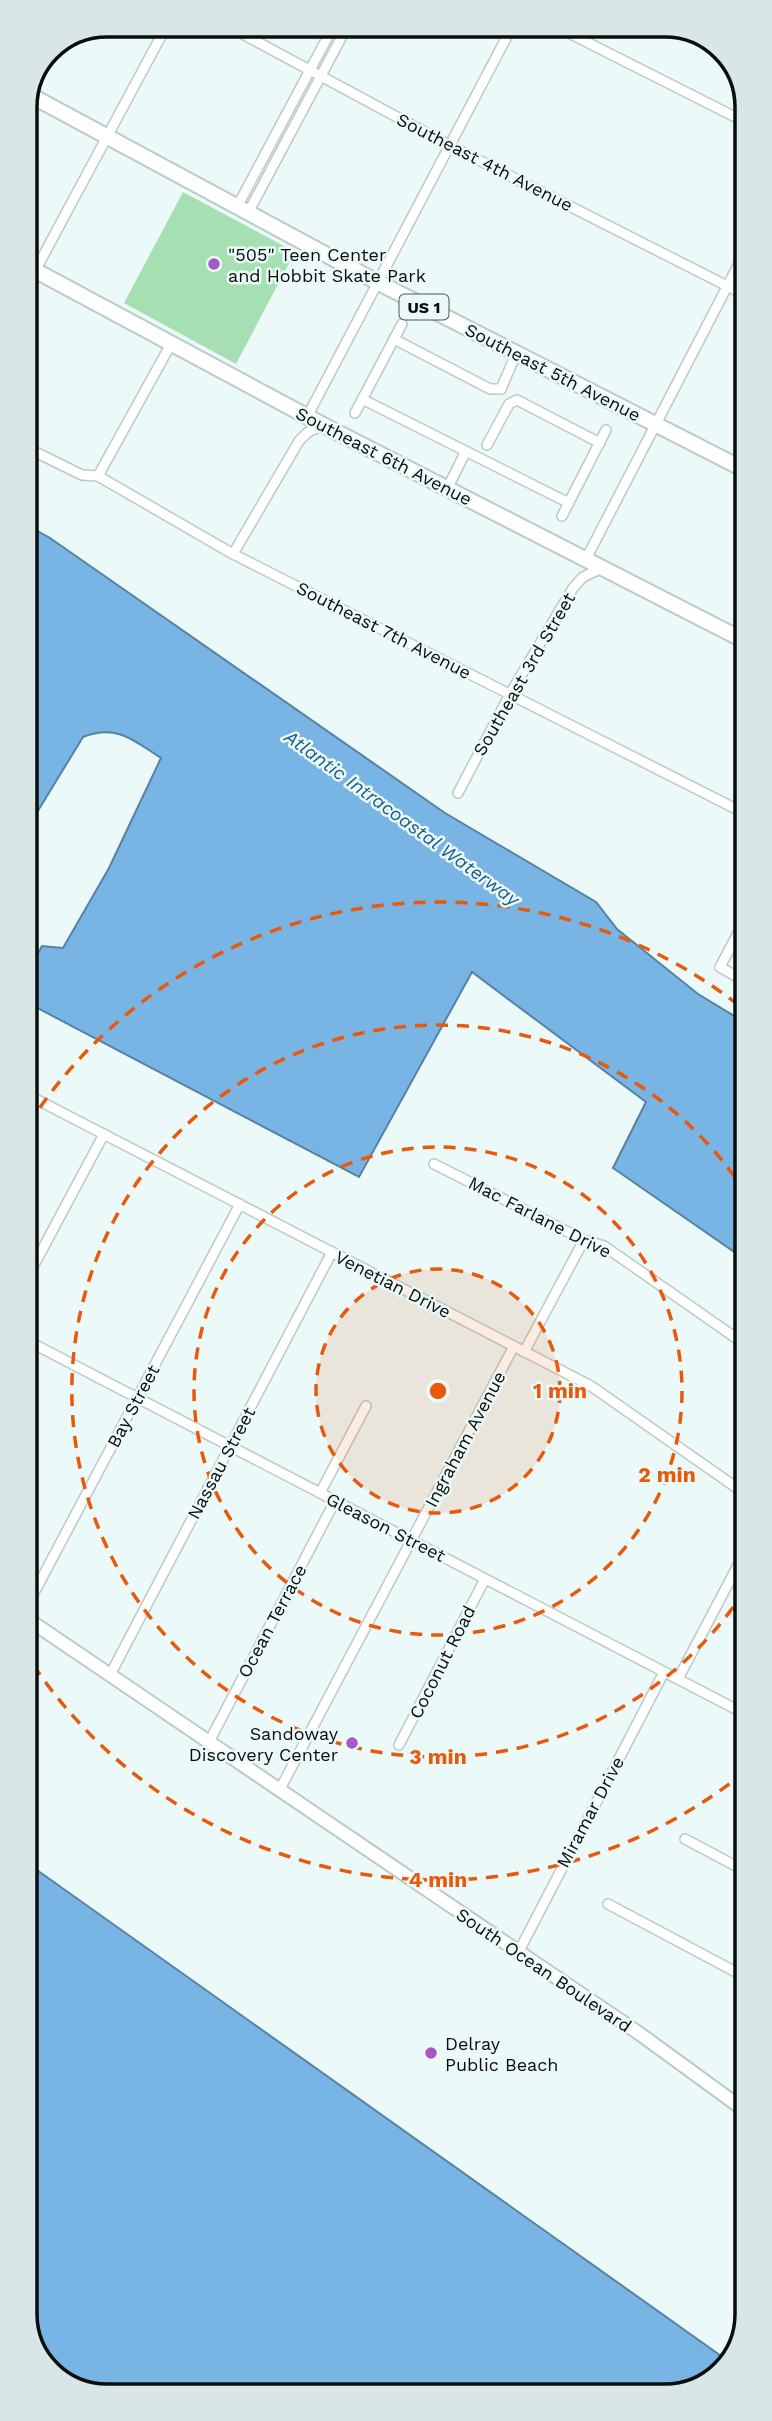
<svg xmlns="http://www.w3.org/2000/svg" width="772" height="2421" viewBox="0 0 772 2421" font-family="'Work Sans',sans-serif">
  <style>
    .green { fill: #a6e0b2 }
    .water { fill: #78b4e4; stroke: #5782a4; stroke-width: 2 }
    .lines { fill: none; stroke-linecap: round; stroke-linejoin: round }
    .street-casing { stroke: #bcc9c9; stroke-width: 12 }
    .secondary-casing { stroke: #bcc9c9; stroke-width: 16 }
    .primary-casing { stroke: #bcc9c9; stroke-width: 18 }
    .street { stroke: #fff; stroke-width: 9 }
    .secondary { stroke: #fff; stroke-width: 12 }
    .primary { stroke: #fff; stroke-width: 14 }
    .ring { fill: none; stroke: #e8590c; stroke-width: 3.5; stroke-dasharray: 12 9 }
    .poi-dot { fill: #a657c8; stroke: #ebf9f9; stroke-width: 2.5 }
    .labels { text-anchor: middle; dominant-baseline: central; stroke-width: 5; stroke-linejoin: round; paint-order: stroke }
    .shield { fill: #ebf9f9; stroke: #4d5454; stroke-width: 2 }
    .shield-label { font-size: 16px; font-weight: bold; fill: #090d0d }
    .street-label { font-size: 18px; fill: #090d0d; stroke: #ebf9f9 }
    .poi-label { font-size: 18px; fill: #090d0d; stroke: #ebf9f9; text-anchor: start }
    .water-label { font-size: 19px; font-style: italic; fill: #1a5c8b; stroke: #ebf9f9 }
    .rim { fill: none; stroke: #090d0d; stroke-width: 3.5 }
    .centre { fill: #e8590c; stroke: #ebf9f9; stroke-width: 3.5 }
    .ring-label { font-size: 21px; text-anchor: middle; font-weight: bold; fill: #e8590c; stroke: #ebf9f9; stroke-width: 5; stroke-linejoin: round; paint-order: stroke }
  </style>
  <rect width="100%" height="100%" fill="#ebf9f9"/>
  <!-- green -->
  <polygon class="green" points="183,192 295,252 236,364 124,303"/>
  <!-- water -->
  <g class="water">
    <path d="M 25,524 L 50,538 L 445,813 L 596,902 L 617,929 L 698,994 L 746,1023 L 746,1260 L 613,1168 L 646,1102 L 472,972 L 359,1177 L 26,1002 L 26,975 L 42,946 L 63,948 L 109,868 L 161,758 C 133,740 117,724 83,737 L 25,832 Z"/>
    <polygon points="27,1863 731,2363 730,2365 686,2394 101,2396 53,2376 27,2335"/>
  </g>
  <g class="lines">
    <!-- street casing -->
    <g class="street-casing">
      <g id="street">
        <polyline points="226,25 449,145 745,295"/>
        <polyline points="553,25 745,122"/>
        <polyline points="237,207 334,25"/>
        <polyline points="248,213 348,25"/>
        <polyline points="35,271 167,25"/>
        <polyline points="394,339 490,389 501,389"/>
        <polyline points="501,389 516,354"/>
        <polyline points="362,399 569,503"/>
        <polyline points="355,413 402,324"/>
        <polyline points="307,417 513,25"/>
        <polyline points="487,445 509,404 517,400 600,443"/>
        <polyline points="25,447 82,475 98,476 233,554 746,814"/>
        <polyline points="98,476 171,344"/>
        <polyline points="447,489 466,451"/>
        <polyline points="562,516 606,430"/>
        <polyline points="233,554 299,441 308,432 323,425"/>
        <polyline points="586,559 745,252"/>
        <polyline points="458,793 510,694 573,588 583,577 602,568"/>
        <polyline points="746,918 720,967 746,982"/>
        <polyline points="26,1094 591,1386 747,1495"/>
        <polyline points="434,1164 584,1240 604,1246 746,1345"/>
        <polyline points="26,1280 104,1134"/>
        <polyline points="26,1340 747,1715"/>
        <polyline points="524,1352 584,1240"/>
        <polyline points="320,1493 366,1406"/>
        <polyline points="26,1608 240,1204"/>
        <polyline points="110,1675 332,1252"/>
        <polyline points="678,1679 747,1548"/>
        <polyline points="209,1742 335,1501"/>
        <polyline points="399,1745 485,1579"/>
        <polyline points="279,1791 514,1346"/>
        <polyline points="685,1839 747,1872"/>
        <polyline points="608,1904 747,1978"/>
        <polyline points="518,1953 664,1672"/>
      </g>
    </g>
    <!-- secondary casing -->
    <g class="secondary-casing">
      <polyline id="secondary" points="26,1618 640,2034 747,2112"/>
    </g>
    <!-- primary casing -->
    <g class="primary-casing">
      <g id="primary">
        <polyline points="28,94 377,282 745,470"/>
        <polyline points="25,265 323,425 745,641"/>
      </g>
    </g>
    <!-- street -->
    <use href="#street" class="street"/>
    <!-- secondary -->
    <use href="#secondary" class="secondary"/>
    <!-- primary -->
    <use href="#primary" class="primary"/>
  </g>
  <!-- distance rings -->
  <circle cx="438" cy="1391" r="122" fill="#e8590c" fill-opacity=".12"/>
  <g class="ring">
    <circle cx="438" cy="1391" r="122"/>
    <circle cx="438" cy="1391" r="244"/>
    <path d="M745 1590A366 366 0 1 1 745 1192"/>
    <path d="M746 1771A489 489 0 0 1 28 1657M28 1125A489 489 0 0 1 746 1011"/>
  </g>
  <!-- markers -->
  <g class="poi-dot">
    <circle cx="214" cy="264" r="7"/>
    <circle cx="352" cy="1743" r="7"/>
    <circle cx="431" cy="2053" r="7"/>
  </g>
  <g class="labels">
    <!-- shield labels -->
    <rect class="shield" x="399.5" y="294.5" width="49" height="25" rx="5"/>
    <g class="shield-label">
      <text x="424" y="307">US 1</text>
    </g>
    <!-- street labels -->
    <g class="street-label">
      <text transform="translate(485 162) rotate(27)">Southeast 4th Avenue</text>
      <text transform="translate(553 372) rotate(27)">Southeast 5th Avenue</text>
      <text transform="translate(384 456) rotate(27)">Southeast 6th Avenue</text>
      <text transform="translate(384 630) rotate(27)">Southeast 7th Avenue</text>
      <text transform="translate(524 674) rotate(-60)">Southeast 3rd Street</text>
      <text transform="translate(540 1217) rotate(27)">Mac Farlane Drive</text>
      <text transform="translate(393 1284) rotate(27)">Venetian Drive</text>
      <text transform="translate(133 1406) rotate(-62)">Bay Street</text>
      <text transform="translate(465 1439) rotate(-62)">Ingraham Avenue</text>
      <text transform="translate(221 1463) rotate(-62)">Nassau Street</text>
      <text transform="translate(386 1527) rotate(27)">Gleason Street</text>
      <text transform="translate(272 1621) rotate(-62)">Ocean Terrace</text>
      <text transform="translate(442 1662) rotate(-63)">Coconut Road</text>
      <text transform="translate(590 1812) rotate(-62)">Miramar Drive</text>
      <text transform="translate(544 1970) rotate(34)">South Ocean Boulevard</text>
    </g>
    <!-- poi labels -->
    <g class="poi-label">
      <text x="228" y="254">"505" Teen Center<tspan x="228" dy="21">and Hobbit Skate Park</tspan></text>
      <text x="338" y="1733" text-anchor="end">Sandoway<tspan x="338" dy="21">Discovery Center</tspan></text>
      <text x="445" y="2043">Delray<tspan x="445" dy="21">Public Beach</tspan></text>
    </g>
    <!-- water labels -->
    <g class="water-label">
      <text transform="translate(402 818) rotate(36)">Atlantic Intracoastal Waterway</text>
    </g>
  </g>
  <!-- crop -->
  <path d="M0 0H772V2421H0ZM107 37H665A70 70 0 0 1 735 107V2314A70 70 0 0 1 665 2384H107A70 70 0 0 1 37 2314V107A70 70 0 0 1 107 37Z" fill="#d9e6e6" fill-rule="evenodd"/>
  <path class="rim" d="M107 37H665A70 70 0 0 1 735 107V2314A70 70 0 0 1 665 2384H107A70 70 0 0 1 37 2314V107A70 70 0 0 1 107 37Z"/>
  <circle cx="438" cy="1391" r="10" class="centre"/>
  <g class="ring-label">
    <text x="560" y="1398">1 min</text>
    <text x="667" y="1482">2 min</text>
    <text x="438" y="1764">3 min</text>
    <text x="438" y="1887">4 min</text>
  </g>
</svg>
